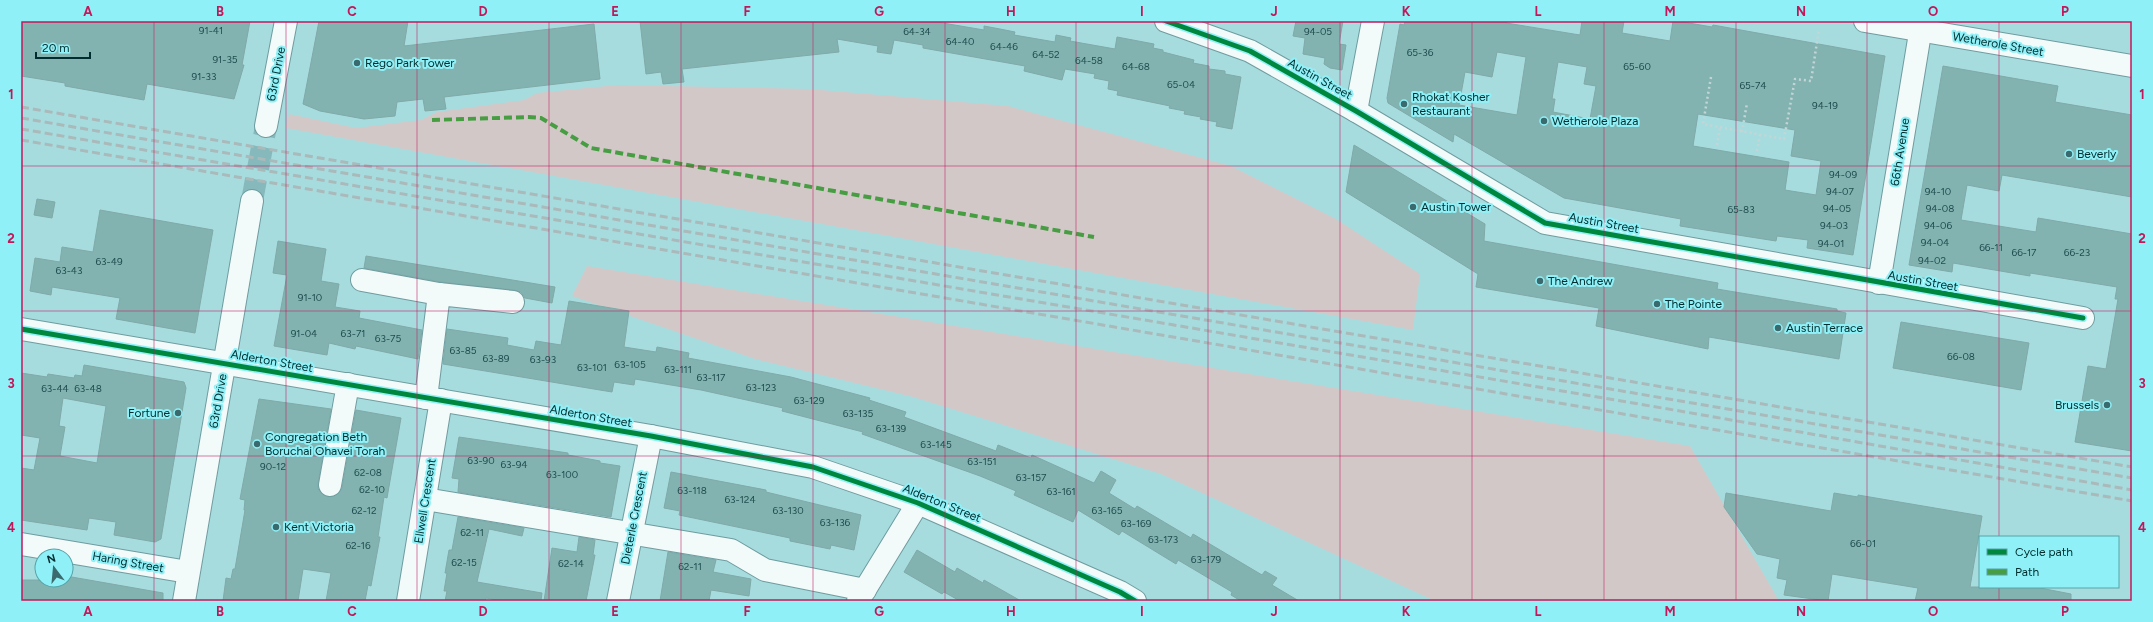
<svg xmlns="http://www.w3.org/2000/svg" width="2153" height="622" viewBox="0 0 2153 622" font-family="Figtree,sans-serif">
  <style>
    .green { fill: #d3c8c8 }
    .building { fill: #83b3b1; stroke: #7faaa8; fill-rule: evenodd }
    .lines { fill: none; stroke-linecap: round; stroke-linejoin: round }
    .minor-tunnel { stroke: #86b9bc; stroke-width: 22; stroke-dasharray: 22 11; stroke-linecap: butt }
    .minor-casing { stroke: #6e9c9f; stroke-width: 24 }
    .path { stroke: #c4d5d6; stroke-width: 2.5; stroke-dasharray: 2 3; stroke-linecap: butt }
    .minor { stroke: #f2fafa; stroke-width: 22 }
    .rail { stroke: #aab9ba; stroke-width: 3; stroke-dasharray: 8 4; stroke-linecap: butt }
    .quiet { stroke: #469d42; stroke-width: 4; stroke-dasharray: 8 4; stroke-linecap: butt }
    .cycleway-casing { stroke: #8ff1f7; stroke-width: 8 }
    .cycleway { stroke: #00873e; stroke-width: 5 }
    .grid { fill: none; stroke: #c2185b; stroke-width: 1; stroke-opacity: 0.55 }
    .poi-dot { fill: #3a6a6d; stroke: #8ff1f7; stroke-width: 1.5 }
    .labels { text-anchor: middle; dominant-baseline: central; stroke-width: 4; stroke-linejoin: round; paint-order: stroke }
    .number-label { font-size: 10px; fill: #214e50 }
    .street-label { font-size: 12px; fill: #002d2f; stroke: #8ff1f7 }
    .poi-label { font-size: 12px; fill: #002d2f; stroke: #8ff1f7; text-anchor: start }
    .neatline { fill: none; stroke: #c2185b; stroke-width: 1.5 }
    .grid-label { font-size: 13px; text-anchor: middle; font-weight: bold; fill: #c2185b }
  </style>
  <rect width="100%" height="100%" fill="#a7dcdf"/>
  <!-- green -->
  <g class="green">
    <polygon points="617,85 809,89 1008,106 1231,166 1336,219 1420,274 1413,330 286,128 289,114 356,128 421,120 437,112 524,100 537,93"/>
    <polygon points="587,266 1690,446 1779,601 1435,601 1161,474 913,397 755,359 572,296"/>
  </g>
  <!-- building -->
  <g class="building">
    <polygon points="21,21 250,21 242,65 244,65 234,99 147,84 144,100 65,86 65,83 21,76"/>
    <polygon points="319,21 408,21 404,46 594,24 600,79 444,97 446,109 425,111 423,99 397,102 395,116 364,119 320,111 303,104"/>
    <polygon points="640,21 931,21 984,30 984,26 1000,29 1015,32 1014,35 1055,42 1056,35 1071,38 1070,41 1115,49 1117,37 1154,44 1153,48 1163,50 1163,52 1194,60 1193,63 1209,66 1209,69 1225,71 1225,74 1241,77 1232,129 1216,126 1217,122 1200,119 1201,117 1184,114 1185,111 1169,108 1170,106 1117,95 1118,91 1108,89 1109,81 1094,78 1095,74 1065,69 1062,80 1024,71 1025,66 923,48 923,45 894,40 891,54 877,52 878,46 837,39 839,52 682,69 684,82 663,84 661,72 646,74"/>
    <polygon points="1296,21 1343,21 1339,44 1346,45 1342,70 1330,68 1324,64 1325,58 1303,54 1305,38 1293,36"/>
    <path d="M 1405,21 L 1507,21 L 1506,23 L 1580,35 L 1582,21 L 1624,21 L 1622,33 L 1670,41 L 1673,21 L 1677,21 L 1712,27 L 1713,25 L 1885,56 L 1853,255 L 1807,248 L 1808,240 L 1777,236 L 1776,241 L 1680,226 L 1681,219 L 1564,198 L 1454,134 L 1453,142 L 1388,103 L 1387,98 L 1400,24 L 1404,25 ZM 1497,52 L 1526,57 L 1517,115 L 1459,105 L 1465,72 L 1492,77 ZM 1558,62 L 1587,67 L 1584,84 L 1596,86 L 1590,119 L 1553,112 L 1555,99 L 1552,99 ZM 1698,114 L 1795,130 L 1791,156 L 1821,161 L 1816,195 L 1785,190 L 1789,162 L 1693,146 Z"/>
    <polygon points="1943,66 2058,86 2055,102 2132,115 2132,197 2002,175 1999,191 1967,185 1961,220 2036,232 2038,218 2132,234 2132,451 2075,442 2088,366 2106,369 2118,299 2115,299 2117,287 2030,273 2030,276 1953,263 1952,272 1909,265"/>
    <polygon points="1354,145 1485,224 1484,241 1718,283 1717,289 1837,309 1837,311 1846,313 1839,359 1709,337 1708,349 1596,326 1599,308 1476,287 1478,274 1346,192"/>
    <polygon points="37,199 55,202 52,218 34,215"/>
    <polygon points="100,210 213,230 195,333 116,319 120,298 52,287 51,295 30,291 35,258 60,262 62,247 93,252"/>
    <polygon points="278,241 326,249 321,281 339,284 335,307 360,311 359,318 422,330 418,359 356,346 355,349 329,343 327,355 274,346 287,275 273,273"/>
    <polygon points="366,256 555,287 552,303 525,298 521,292 514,290 441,282 364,268"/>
    <polygon points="569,301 629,311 624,347 656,352 657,347 689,353 688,358 791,377 870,398 869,400 906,412 904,417 996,451 998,445 1031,458 1032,455 1094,483 1101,471 1116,480 1109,493 1135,509 1137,506 1191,538 1193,534 1262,575 1265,571 1277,578 1272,585 1299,601 1241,601 1231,595 1232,592 1178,560 1176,564 1122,531 1119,535 1078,510 1073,522 1014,495 1016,491 980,476 862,434 863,432 782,411 783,408 701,390 635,379 634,385 614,382 612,392 443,364 447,329 508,338 507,345 534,350 536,341 561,345"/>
    <polygon points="1901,322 2029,343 2021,390 1893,368"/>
    <path d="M 84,365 L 184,382 L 186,388 L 161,539 L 155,542 L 114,535 L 116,522 L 89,518 L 87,530 L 21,520 L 21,468 L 34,470 L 40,438 L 21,435 L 21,373 L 47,377 L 48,374 L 74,378 L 75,375 L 82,376 ZM 63,398 L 106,406 L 97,463 L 60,456 L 65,427 L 59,426 Z"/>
    <polygon points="259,399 331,409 318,483 318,489 322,494 328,497 339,493 342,488 356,410 401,418 387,498 384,497 378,537 380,537 371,586 368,585 365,601 326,601 331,573 303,569 298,601 223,601 226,578 231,579 233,569 235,569 245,510 244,510 245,500 240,499"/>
    <polygon points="459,437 568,453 568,455 600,461 600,463 620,466 611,517 458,492 459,479 452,478"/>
    <polygon points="671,472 766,490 766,492 861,515 854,550 831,545 830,549 790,541 790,538 679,515 680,511 664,508"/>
    <polygon points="1726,493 1831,511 1834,493 1858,497 1858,495 1982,516 1970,587 2035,587 2071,594 2071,601 1915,601 1918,588 1832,574 1828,601 1784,595 1787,580 1777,578 1780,559 1757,554 1724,507"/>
    <polygon points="458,517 524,528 522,536 489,529 477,582 542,593 541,601 503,601 486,598 485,601 445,601 447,591 444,591 447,573 445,573 449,550 452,550"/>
    <polygon points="579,537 595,540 593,555 595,555 586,601 544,601 552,548 577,552"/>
    <polygon points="917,550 955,572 957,568 983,583 984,580 1021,601 960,601 944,592 942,594 904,572"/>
    <polygon points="668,552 716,560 713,572 751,579 749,596 711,590 709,601 660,601"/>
    <polygon points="66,576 163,593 163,601 21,601 21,580 66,580"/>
  </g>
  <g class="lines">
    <!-- minor-tunnel -->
    <polyline class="minor-tunnel" points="252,201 266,126"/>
    <!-- minor casing -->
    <g class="minor-casing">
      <g id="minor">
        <polyline points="1166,21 1250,51 1356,111 1545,223 2083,318"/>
        <polyline points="1865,21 2132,66"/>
        <polyline points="1356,111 1373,21"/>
        <polyline points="266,126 286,21"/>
        <polyline points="362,280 439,294"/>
        <polyline points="1879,283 1922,21"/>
        <polyline points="21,329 651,436 813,467 918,503 1120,592 1135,601"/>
        <polyline points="426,398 439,294 513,302"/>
        <polyline points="330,485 348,384"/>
        <polyline points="425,499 731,550 765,570 865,590"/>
        <polyline points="21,544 188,572"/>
        <polyline points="184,601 252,201"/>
        <polyline points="408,601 441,400"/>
        <polyline points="618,601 651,436"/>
        <polyline points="858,601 918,503"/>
      </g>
    </g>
    <!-- path -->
    <g class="path">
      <polyline points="1711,77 1703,124 1784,139 1795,79 1811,81 1819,29"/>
      <polyline points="1742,132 1747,103"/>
      <polyline points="1717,145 1720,127"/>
      <polyline points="1757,151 1760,135"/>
    </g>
    <!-- minor -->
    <use href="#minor" class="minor"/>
    <!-- rail -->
    <g class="rail">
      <polyline points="21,107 2132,467"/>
      <polyline points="21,118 2132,478"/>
      <polyline points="21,129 1674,410 2132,490"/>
      <polyline points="21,140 2132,501"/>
    </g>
    <!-- quiet -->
    <polyline class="quiet" points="432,120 528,117 541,118 591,148 1094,237"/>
    <!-- cycleway casing -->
    <g class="cycleway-casing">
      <g id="cycleway">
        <polyline points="1166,21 1250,51 1356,111 1545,223 2083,318"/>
        <polyline points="21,329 651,436 813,467 918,503 1120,592 1135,601"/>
      </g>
    </g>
    <!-- cycleway -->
    <use href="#cycleway" class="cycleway"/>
  </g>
  <!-- grid -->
  <path class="grid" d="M 154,21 L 154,601M 286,21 L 286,601M 417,21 L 417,601M 549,21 L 549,601M 681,21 L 681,601M 813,21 L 813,601M 945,21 L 945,601M 1076,21 L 1076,601M 1208,21 L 1208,601M 1340,21 L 1340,601M 1472,21 L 1472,601M 1604,21 L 1604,601M 1736,21 L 1736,601M 1867,21 L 1867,601M 1999,21 L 1999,537M 21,166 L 2132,166M 21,311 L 2132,311M 21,456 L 2132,456M 1999,587 L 1999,601"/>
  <!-- markers -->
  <g class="poi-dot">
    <circle cx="357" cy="63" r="4"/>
    <circle cx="1404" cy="104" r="4"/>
    <circle cx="1544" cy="121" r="4"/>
    <circle cx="2069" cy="154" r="4"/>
    <circle cx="1413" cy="207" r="4"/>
    <circle cx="1540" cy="281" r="4"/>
    <circle cx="1657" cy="304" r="4"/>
    <circle cx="1778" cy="328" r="4"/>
    <circle cx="2107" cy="405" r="4"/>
    <circle cx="178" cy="413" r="4"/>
    <circle cx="257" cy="444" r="4"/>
    <circle cx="276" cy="527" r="4"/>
  </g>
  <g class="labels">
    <!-- number labels -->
    <g class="number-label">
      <text x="211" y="30">91-41</text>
      <text x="917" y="31">64-34</text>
      <text x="1318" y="31">94-05</text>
      <text x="960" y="41">64-40</text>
      <text x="1004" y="46">64-46</text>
      <text x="1420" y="52">65-36</text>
      <text x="1046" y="54">64-52</text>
      <text x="225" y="59">91-35</text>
      <text x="1089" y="60">64-58</text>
      <text x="1136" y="66">64-68</text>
      <text x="1637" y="66">65-60</text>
      <text x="204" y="76">91-33</text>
      <text x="1181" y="84">65-04</text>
      <text x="1753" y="85">65-74</text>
      <text x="1825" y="105">94-19</text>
      <text x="1843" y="174">94-09</text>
      <text x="1840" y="191">94-07</text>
      <text x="1938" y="191">94-10</text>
      <text x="1837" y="208">94-05</text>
      <text x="1940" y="208">94-08</text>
      <text x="1741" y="209">65-83</text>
      <text x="1834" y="225">94-03</text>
      <text x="1938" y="225">94-06</text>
      <text x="1935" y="242">94-04</text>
      <text x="1831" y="243">94-01</text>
      <text x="1991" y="247">66-11</text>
      <text x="2024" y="252">66-17</text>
      <text x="2077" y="252">66-23</text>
      <text x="1932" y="260">94-02</text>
      <text x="109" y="261">63-49</text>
      <text x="69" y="270">63-43</text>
      <text x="310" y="297">91-10</text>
      <text x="304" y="333">91-04</text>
      <text x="353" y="333">63-71</text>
      <text x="388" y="338">63-75</text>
      <text x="463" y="350">63-85</text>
      <text x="1961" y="356">66-08</text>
      <text x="496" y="358">63-89</text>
      <text x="543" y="359">63-93</text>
      <text x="630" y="364">63-105</text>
      <text x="592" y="367">63-101</text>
      <text x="678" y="369">63-111</text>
      <text x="711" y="377">63-117</text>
      <text x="761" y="387">63-123</text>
      <text x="55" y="388">63-44</text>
      <text x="88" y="388">63-48</text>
      <text x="809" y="400">63-129</text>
      <text x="858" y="413">63-135</text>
      <text x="891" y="428">63-139</text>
      <text x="936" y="444">63-145</text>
      <text x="481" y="460">63-90</text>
      <text x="982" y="461">63-151</text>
      <text x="514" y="464">63-94</text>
      <text x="273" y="466">90-12</text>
      <text x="368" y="472">62-08</text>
      <text x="562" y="474">63-100</text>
      <text x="1031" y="477">63-157</text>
      <text x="372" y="489">62-10</text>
      <text x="692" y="490">63-118</text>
      <text x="1061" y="491">63-161</text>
      <text x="740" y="499">63-124</text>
      <text x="364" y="510">62-12</text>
      <text x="788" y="510">63-130</text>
      <text x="1107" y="510">63-165</text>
      <text x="835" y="522">63-136</text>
      <text x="1136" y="523">63-169</text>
      <text x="472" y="532">62-11</text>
      <text x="1163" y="539">63-173</text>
      <text x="1863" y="543">66-01</text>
      <text x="358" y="545">62-16</text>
      <text x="1206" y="559">63-179</text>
      <text x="464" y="562">62-15</text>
      <text x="571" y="563">62-14</text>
      <text x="690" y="566">62-11</text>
    </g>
    <!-- street labels -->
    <g class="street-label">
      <text transform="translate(1998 44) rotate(10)">Wetherole Street</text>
      <text transform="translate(276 74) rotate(-79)">63rd Drive</text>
      <text transform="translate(1320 79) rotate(29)">Austin Street</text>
      <text transform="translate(1900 152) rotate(-81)">66th Avenue</text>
      <text transform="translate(1604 223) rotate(10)">Austin Street</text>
      <text transform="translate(1923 281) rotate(10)">Austin Street</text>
      <text transform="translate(272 361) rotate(10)">Alderton Street</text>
      <text transform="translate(218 401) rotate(-80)">63rd Drive</text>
      <text transform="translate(591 416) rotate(10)">Alderton Street</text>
      <text transform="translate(425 501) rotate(-81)">Ellwell Crescent</text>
      <text transform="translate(942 503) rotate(22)">Alderton Street</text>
      <text transform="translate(634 518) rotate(-79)">Dieterle Crescent</text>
      <text transform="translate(128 562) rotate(10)">Haring Street</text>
    </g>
    <!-- poi labels -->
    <g class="poi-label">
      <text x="365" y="63">Rego Park Tower</text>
      <text x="1412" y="97">Rhokat Kosher<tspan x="1412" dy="14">Restaurant</tspan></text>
      <text x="1552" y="121">Wetherole Plaza</text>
      <text x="2077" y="154">Beverly</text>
      <text x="1421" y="207">Austin Tower</text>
      <text x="1548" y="281">The Andrew</text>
      <text x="1665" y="304">The Pointe</text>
      <text x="1786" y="328">Austin Terrace</text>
      <text x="2099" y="405" text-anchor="end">Brussels</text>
      <text x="170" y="413" text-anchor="end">Fortune</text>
      <text x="265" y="437">Congregation Beth<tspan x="265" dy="14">Boruchai Ohavei Torah</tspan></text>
      <text x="284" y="527">Kent Victoria</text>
    </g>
  </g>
  <!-- border -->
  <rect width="2153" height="622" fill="none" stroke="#8ff1f7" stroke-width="44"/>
  <!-- legend -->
  <rect x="1979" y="536" width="140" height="52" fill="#8ff1f7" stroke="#56a3a7"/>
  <rect x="1987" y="549" width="20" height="6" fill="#00873e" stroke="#56a3a7"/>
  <text x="2015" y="556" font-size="12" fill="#002d2f">Cycle path</text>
  <rect x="1987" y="569" width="20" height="6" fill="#469d42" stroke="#56a3a7"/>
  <text x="2015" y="576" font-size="12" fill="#002d2f">Path</text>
  <!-- north arrow -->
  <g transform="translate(54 568) rotate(344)"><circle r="19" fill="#8ff1f7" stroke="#56a3a7"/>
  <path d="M0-3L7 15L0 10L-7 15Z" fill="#3a6a6d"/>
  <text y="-6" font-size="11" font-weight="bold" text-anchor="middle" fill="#002d2f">N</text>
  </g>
  <!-- scale -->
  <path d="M36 52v6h54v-6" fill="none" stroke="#002d2f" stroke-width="2"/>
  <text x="42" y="52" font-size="12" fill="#002d2f" stroke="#8ff1f7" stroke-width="3" paint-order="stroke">20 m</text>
  <rect x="22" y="22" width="2109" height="578" class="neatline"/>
  <g class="grid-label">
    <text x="88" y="16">A</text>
    <text x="220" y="16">B</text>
    <text x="352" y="16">C</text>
    <text x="483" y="16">D</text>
    <text x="615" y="16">E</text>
    <text x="747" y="16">F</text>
    <text x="879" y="16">G</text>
    <text x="1011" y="16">H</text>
    <text x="1142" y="16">I</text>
    <text x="1274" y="16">J</text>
    <text x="1406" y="16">K</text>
    <text x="1538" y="16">L</text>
    <text x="1670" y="16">M</text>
    <text x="1801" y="16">N</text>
    <text x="1933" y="16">O</text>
    <text x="2065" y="16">P</text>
    <text x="11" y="99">1</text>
    <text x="2142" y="99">1</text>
    <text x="11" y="243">2</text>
    <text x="2142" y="243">2</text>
    <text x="11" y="388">3</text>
    <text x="2142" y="388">3</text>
    <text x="11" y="532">4</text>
    <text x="2142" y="532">4</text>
    <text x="88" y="616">A</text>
    <text x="220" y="616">B</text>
    <text x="352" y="616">C</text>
    <text x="483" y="616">D</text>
    <text x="615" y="616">E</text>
    <text x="747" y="616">F</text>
    <text x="879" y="616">G</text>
    <text x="1011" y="616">H</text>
    <text x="1142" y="616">I</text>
    <text x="1274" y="616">J</text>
    <text x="1406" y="616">K</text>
    <text x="1538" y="616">L</text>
    <text x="1670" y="616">M</text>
    <text x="1801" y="616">N</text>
    <text x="1933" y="616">O</text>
    <text x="2065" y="616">P</text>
  </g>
</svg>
